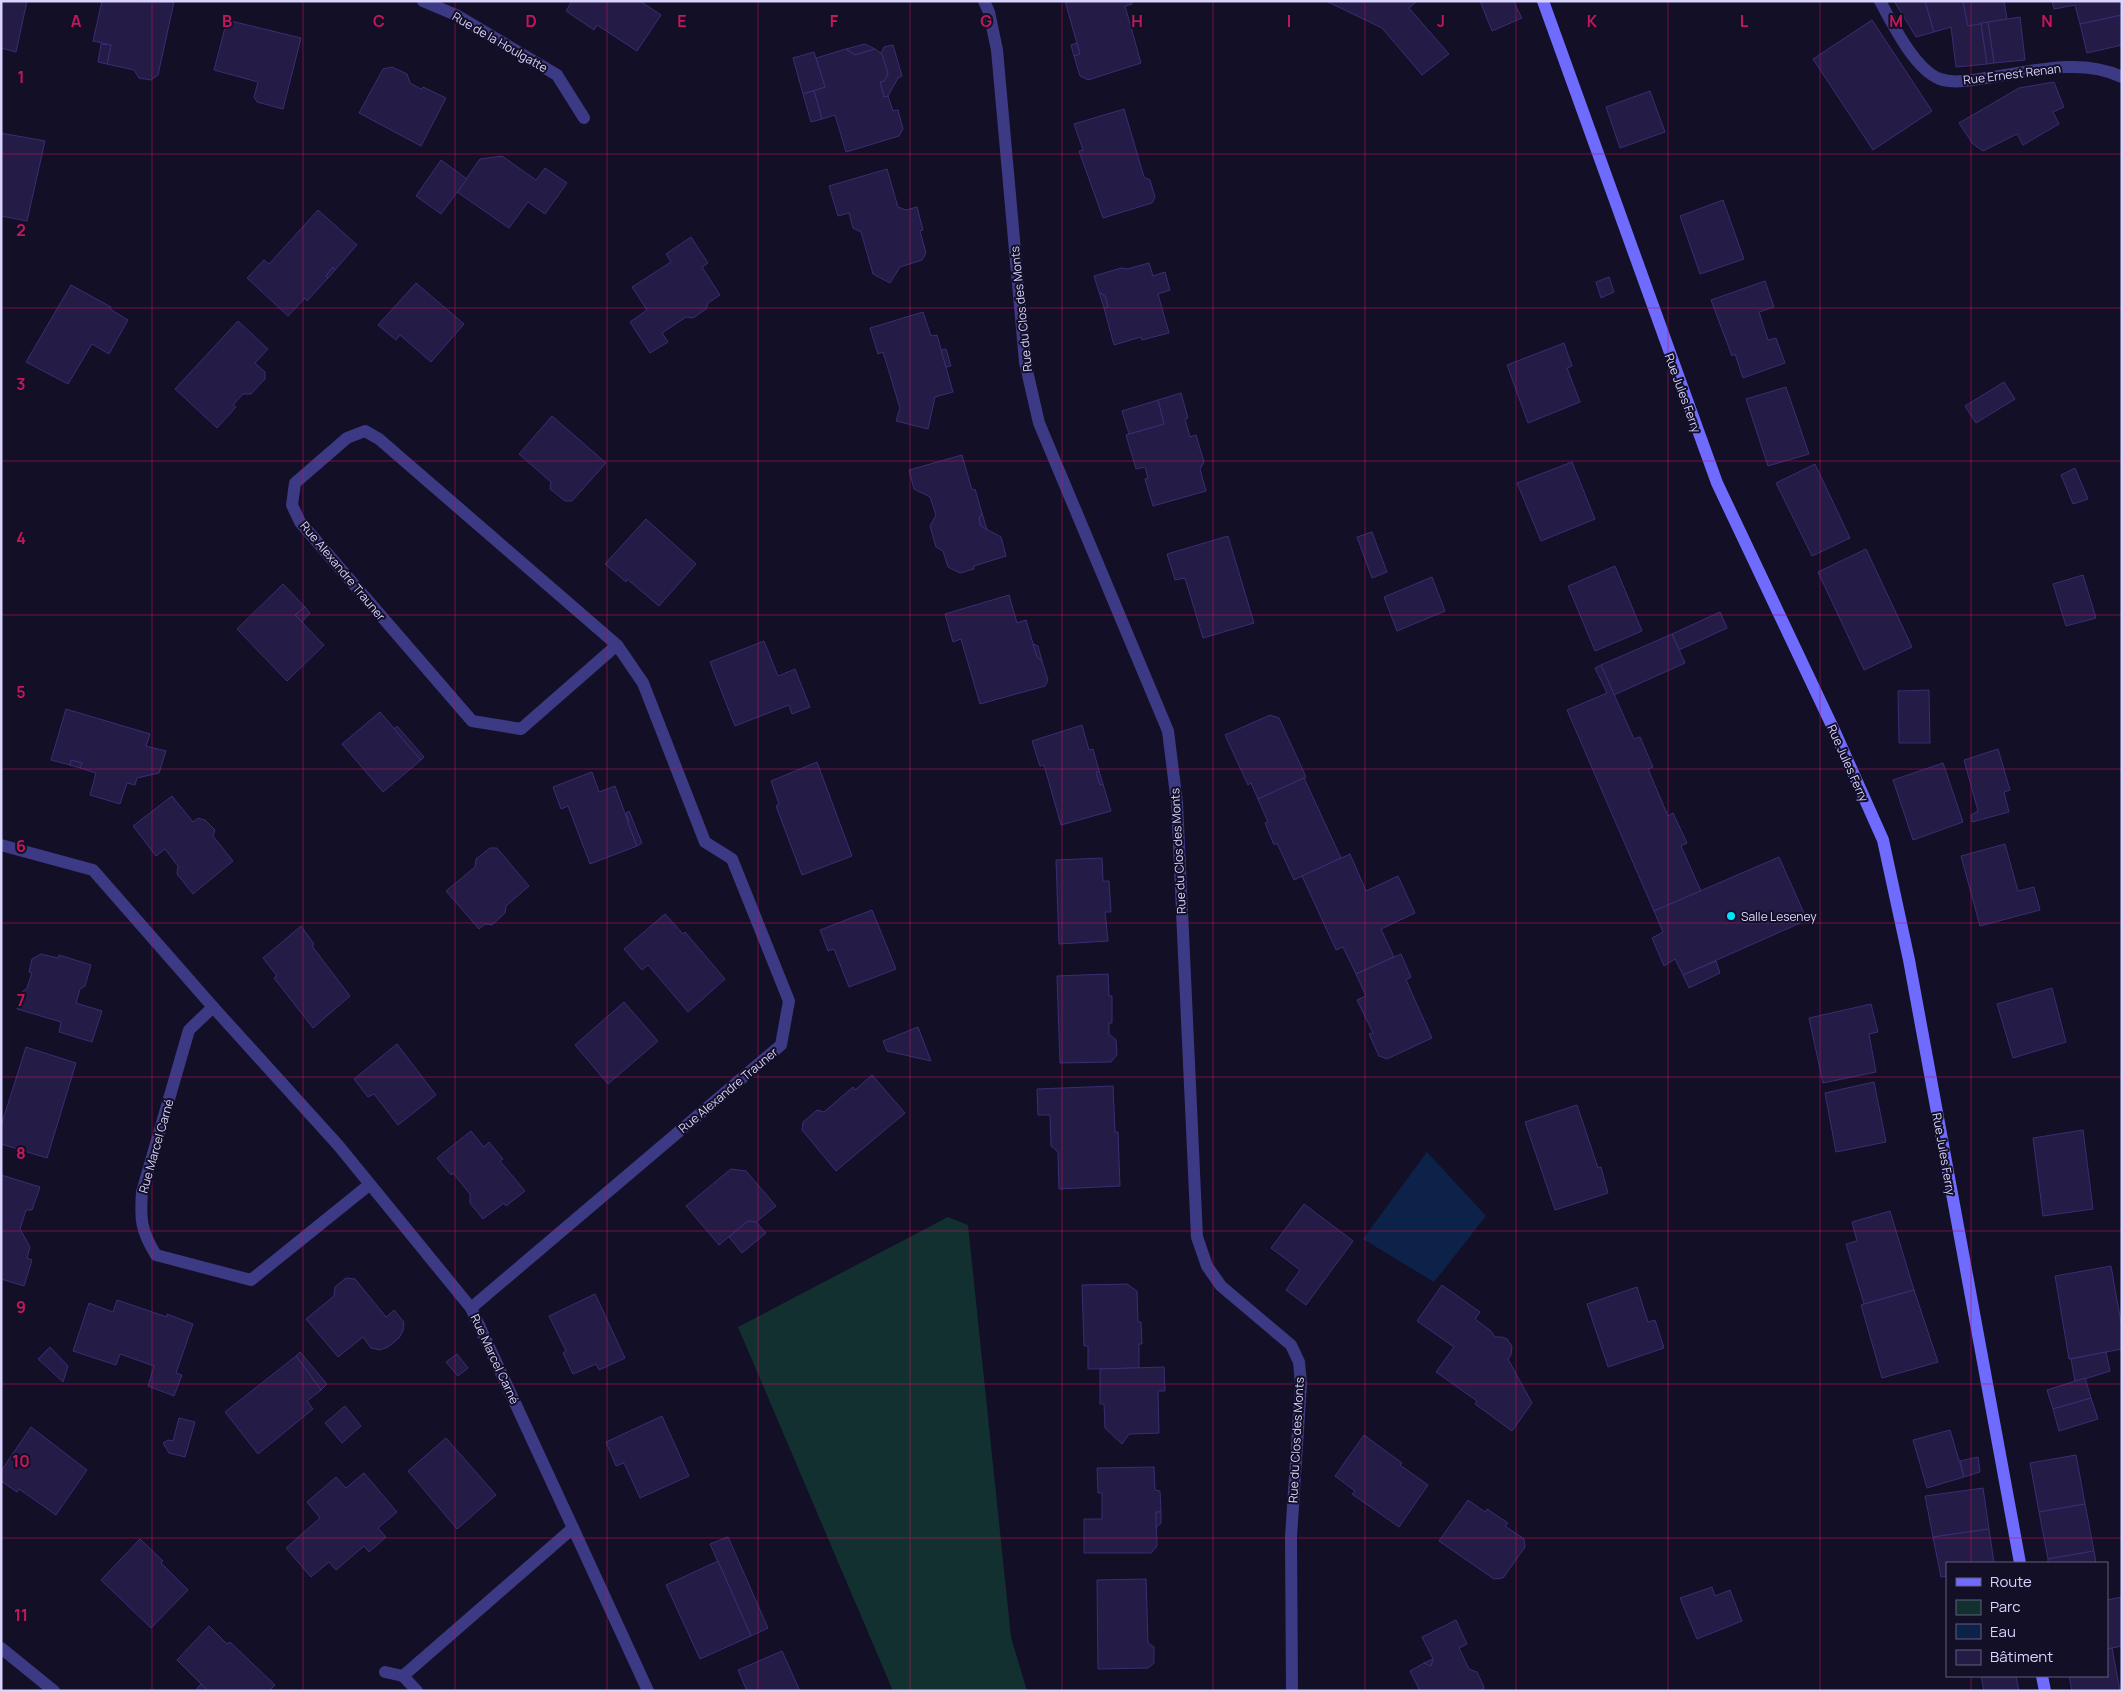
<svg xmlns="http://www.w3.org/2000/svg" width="2123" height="1692" viewBox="0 0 2123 1692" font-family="Manrope,sans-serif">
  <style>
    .green { fill: #12302f }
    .water { fill: #0c2248 }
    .building { fill: #241b47; stroke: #3b2d73 }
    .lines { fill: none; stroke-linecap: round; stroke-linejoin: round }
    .street { stroke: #3d3a85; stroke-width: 12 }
    .secondary { stroke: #6f6bff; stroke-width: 12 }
    .grid { fill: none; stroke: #c2185b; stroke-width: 1; stroke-opacity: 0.55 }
    .poi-dot { fill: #00e5ff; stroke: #130f26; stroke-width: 2 }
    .labels { text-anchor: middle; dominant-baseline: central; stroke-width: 4; stroke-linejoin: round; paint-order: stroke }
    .street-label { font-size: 12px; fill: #d9d4ff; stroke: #130f26 }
    .poi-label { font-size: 12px; fill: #d9d4ff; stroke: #130f26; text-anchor: start }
    .grid-label { font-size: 16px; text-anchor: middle; font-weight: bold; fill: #c2185b; stroke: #130f26; stroke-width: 4; stroke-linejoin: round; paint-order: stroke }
  </style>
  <rect width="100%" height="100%" fill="#130f26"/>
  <!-- green -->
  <polygon class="green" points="948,1217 968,1225 1011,1637 1027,1691 893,1691 738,1327"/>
  <!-- water -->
  <polygon class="water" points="1427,1152 1486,1216 1434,1282 1363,1239"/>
  <!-- building -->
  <g class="building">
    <polygon points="1,1 27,1 16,52 1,48"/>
    <polygon points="102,1 174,2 158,75 151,80 139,78 134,70 107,64 111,45 93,41"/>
    <polygon points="572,1 640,1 661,15 637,51 597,25 594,30 566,11"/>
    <polygon points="1065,1 1131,1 1132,4 1125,6 1141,63 1088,80 1080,76 1074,56 1080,54"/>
    <polygon points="1326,1 1417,1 1409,8 1449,54 1422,75 1382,28"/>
    <polygon points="1480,1 1513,1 1522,18 1492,31"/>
    <polygon points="1894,1 1925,1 1934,32 1916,37"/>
    <polygon points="1925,1 1963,1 1968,26 1981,23 1987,64 1956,67 1951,27 1934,32"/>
    <polygon points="1963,1 2004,1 2007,19 1968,26"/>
    <polygon points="2052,1 2122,1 2122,15 2080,24 2075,5 2054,9"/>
    <polygon points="2122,15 2122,45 2087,53 2080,24"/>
    <polygon points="2020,17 2025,60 1994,63 1988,22"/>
    <polygon points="227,20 301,38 283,109 257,102 254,97 258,82 214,70"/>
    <polygon points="1872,20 1932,111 1873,150 1813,59"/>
    <polygon points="1988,22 1994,63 1987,64 1981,23"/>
    <polygon points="1077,43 1080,54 1074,56 1071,45"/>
    <polygon points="101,44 111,45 107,64 98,62"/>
    <polygon points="865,44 875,49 855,55 846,49"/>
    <polygon points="893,45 902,76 898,78 888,96 884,97 880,82 884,81 888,74 881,53 884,47"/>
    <polygon points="846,49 855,55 875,49 882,54 888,74 884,81 880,82 884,97 888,96 893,111 898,110 903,129 899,136 846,152 835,115 822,119 814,91 825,87 816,58"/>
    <polygon points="814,52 825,87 803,94 793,58"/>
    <polygon points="392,67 407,74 410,83 421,89 423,87 446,98 421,146 359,113 383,69"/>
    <polygon points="2054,82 2064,107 2053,112 2059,124 2023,145 2017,134 1983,151 1973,144 1959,123 2019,88"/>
    <polygon points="814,91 822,119 811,122 803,94"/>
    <polygon points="1650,91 1665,132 1620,148 1606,107"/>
    <polygon points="1124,109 1144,177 1150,180 1155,197 1152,203 1103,218 1079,151 1083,150 1074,124"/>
    <polygon points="1,133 45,141 27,221 1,216"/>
    <polygon points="502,156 536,180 545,168 567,183 545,214 528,202 509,228 457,192 480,159"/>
    <polygon points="441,160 467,179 441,214 416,196"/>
    <polygon points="887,169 898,207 906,210 917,207 923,230 920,231 926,253 922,260 900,267 890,283 873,274 861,232 853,228 849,213 838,216 829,186"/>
    <polygon points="1723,200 1744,259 1700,274 1680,216"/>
    <polygon points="318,210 357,245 335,270 333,267 326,276 328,278 307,301 305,298 288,316 247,278 264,260 269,264"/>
    <polygon points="691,237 708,263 702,267 720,295 708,303 706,309 693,318 686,317 662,333 668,342 650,353 630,322 647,310 632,287 671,262 666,254"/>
    <polygon points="1149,263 1153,276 1165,272 1170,290 1158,294 1169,333 1142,340 1141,337 1114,345 1104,308 1108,307 1105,296 1099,292 1094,276 1121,268 1127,269"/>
    <polygon points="333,267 335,270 328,278 326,276"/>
    <polygon points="1609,277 1614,292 1601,298 1596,282"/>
    <polygon points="1765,281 1774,307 1759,312 1768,340 1776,338 1785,363 1743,378 1735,354 1732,356 1711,300"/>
    <polygon points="416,283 464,324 431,362 400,335 396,340 378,325"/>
    <polygon points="71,285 111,307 110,309 128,320 109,354 92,344 68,384 26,362"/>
    <polygon points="1099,292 1105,296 1108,307 1104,308"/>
    <polygon points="923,312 931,336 937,335 953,392 935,397 928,429 896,421 900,408 883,352 878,354 870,328"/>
    <polygon points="238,321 268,349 255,363 265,372 265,379 251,394 243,394 233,405 236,407 217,428 175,389"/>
    <polygon points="1564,343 1572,366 1567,368 1580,402 1528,423 1507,365"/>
    <polygon points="946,349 951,366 946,367 941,350"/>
    <polygon points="2004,382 2015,399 1976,423 1965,406"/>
    <polygon points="1786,387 1809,454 1768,466 1746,399"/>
    <polygon points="1181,393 1188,418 1185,419 1190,437 1196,435 1204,462 1200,469 1206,491 1153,506 1145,479 1148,478 1145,467 1136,469 1126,435 1164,424 1158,400"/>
    <polygon points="1158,400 1164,424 1129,434 1122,411"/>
    <polygon points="552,416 606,463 572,501 565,501 550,489 551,482 519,454"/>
    <polygon points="962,455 972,490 975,489 982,513 979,519 981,526 1001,537 1006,556 974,566 974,569 960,573 948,567 943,551 936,547 930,526 936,515 930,497 914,489 909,470"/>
    <polygon points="1572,462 1595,519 1541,541 1517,483"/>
    <polygon points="1815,464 1850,538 1812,556 1776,483"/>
    <polygon points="2075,468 2088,499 2073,504 2061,475"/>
    <polygon points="982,513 987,530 981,526 979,519"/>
    <polygon points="646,519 696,564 659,606 627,579 626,582 605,564"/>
    <polygon points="1372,532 1387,572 1372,578 1357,537"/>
    <polygon points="1228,536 1254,623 1203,638 1185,578 1175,580 1167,554"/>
    <polygon points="1866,549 1912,647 1864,670 1818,572"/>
    <polygon points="1615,566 1642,631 1595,651 1568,586"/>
    <polygon points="2083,575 2096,618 2066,626 2053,584"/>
    <polygon points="1432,577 1445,611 1397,631 1384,597"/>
    <polygon points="283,584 305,607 295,615 324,645 287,681 237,629"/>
    <polygon points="1009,595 1017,623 1026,620 1037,657 1042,661 1048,680 1045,686 980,704 961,639 953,642 945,614"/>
    <polygon points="305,607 310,613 302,622 295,615"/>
    <polygon points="1720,612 1727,628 1679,650 1672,634"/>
    <polygon points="1672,634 1685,663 1614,695 1601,665"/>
    <polygon points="764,641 778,676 795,669 810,707 792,714 789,705 735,726 710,662"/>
    <polygon points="1033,644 1038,646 1042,661 1037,657"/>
    <polygon points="1601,665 1634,739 1640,737 1653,767 1648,769 1668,816 1673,813 1687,843 1681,846 1701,891 1654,911 1567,710 1607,693 1595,668"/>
    <polygon points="1929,690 1930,743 1899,743 1898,691"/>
    <polygon points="66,709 150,734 146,746 166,751 159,773 137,778 135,785 127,783 120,804 90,795 96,773 80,768 82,763 71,760 70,765 51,760"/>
    <polygon points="380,712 421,760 383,792 342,744"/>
    <polygon points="1270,715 1279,718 1306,777 1258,799 1251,783 1248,785 1225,735"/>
    <polygon points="1082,725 1089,750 1093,749 1099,771 1096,772 1100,785 1103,784 1111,811 1061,825 1044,765 1040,766 1032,741"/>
    <polygon points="397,726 424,757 421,760 394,729"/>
    <polygon points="1998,749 2010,790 2004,792 2009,812 1972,822 1971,815 1978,811 1964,760"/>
    <polygon points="71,760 82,763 80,768 70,765"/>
    <polygon points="817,762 852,856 802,875 776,806 779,804 771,781"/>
    <polygon points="1943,763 1963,822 1913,840 1893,780"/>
    <polygon points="1099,771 1103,784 1100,785 1096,772"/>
    <polygon points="592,772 599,792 615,786 637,846 590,864 568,806 561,809 553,787"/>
    <polygon points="1304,778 1341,858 1294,880 1277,843 1274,845 1265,823 1268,822 1258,799"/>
    <polygon points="172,796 193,822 198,818 205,820 215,830 213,836 233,861 193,894 177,874 178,866 165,849 156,856 133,826"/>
    <polygon points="629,811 642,843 637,846 628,823 629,822 626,813"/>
    <polygon points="2005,844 2018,891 2034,887 2040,910 1980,926 1961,856"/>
    <polygon points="490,848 497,848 529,886 506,906 505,913 492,925 485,924 479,929 446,891 475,867 476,859"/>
    <polygon points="1350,854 1366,891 1398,876 1415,913 1381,929 1394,957 1356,974 1343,947 1336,950 1302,876"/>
    <polygon points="1779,857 1807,920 1683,975 1675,959 1664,966 1652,938 1663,932 1654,911"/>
    <polygon points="1102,858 1103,881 1109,881 1111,912 1105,912 1108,941 1059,944 1056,860"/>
    <polygon points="872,910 896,969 849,987 834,949 828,951 820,930"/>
    <polygon points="665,914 683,934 685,932 725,979 688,1012 648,965 642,970 624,949"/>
    <polygon points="301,926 314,944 312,946 350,996 313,1028 274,978 277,976 263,958"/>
    <polygon points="41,954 58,958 59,955 91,965 85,986 80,989 76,1003 102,1011 92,1042 59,1032 61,1022 17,1009 22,992 27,988 32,973 29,972 32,959"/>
    <polygon points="1401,954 1411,977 1406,980 1432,1038 1387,1059 1379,1056 1369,1034 1373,1033 1357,1000 1366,996 1356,974"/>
    <polygon points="1716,961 1720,973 1689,988 1683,975"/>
    <polygon points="1108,974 1109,996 1112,996 1112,1023 1109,1023 1109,1034 1116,1040 1117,1055 1111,1062 1060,1063 1057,976"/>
    <polygon points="2052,988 2066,1042 2013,1058 1997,1004"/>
    <polygon points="624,1002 658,1041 608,1084 575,1045"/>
    <polygon points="1871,1004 1878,1032 1869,1034 1876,1072 1823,1083 1809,1018"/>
    <polygon points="918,1027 931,1061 887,1051 883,1041"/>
    <polygon points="397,1044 436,1095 398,1125 374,1094 368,1097 354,1079"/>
    <polygon points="26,1047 76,1063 47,1158 1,1144 1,1126"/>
    <polygon points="872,1075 905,1113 836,1171 802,1130 803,1122 817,1110 824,1112 853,1087 855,1090"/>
    <polygon points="1874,1082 1886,1142 1836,1152 1825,1093"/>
    <polygon points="1113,1086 1115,1132 1118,1132 1120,1186 1059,1189 1058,1152 1051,1146 1050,1115 1038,1115 1037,1089"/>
    <polygon points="1577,1105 1598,1168 1601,1167 1608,1193 1555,1210 1525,1122"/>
    <polygon points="2083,1130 2093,1209 2043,1216 2033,1138"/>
    <polygon points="471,1131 484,1147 489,1142 503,1159 500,1161 525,1191 506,1206 504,1203 483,1219 470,1203 470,1194 453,1173 451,1175 437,1158"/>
    <polygon points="731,1169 746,1171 776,1206 756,1222 748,1221 719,1245 686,1206"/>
    <polygon points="1,1175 40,1187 32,1210 26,1210 20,1229 30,1247 27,1258 32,1260 24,1286 1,1279"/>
    <polygon points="1304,1204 1353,1241 1306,1305 1286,1290 1300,1270 1271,1248"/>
    <polygon points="1890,1211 1914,1290 1864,1304 1846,1244 1857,1241 1852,1222"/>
    <polygon points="748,1221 756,1222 766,1233 742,1253 729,1237"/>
    <polygon points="2111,1266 2122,1328 2122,1349 2069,1359 2055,1276"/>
    <polygon points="346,1278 355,1279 386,1317 394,1310 404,1322 403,1331 399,1338 388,1347 380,1350 371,1348 363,1337 338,1357 306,1319 334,1296 335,1287"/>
    <polygon points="1127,1284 1137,1291 1138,1322 1141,1322 1142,1344 1139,1344 1139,1368 1088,1369 1088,1346 1084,1346 1082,1285"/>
    <polygon points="1442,1285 1480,1312 1475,1319 1491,1331 1495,1337 1502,1337 1507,1339 1512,1346 1511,1355 1508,1359 1532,1403 1512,1431 1475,1404 1477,1401 1436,1372 1454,1347 1417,1321"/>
    <polygon points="1637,1287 1648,1322 1655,1320 1664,1348 1608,1367 1587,1304"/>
    <polygon points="1914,1290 1938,1362 1882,1378 1861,1305"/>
    <polygon points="595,1294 625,1358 599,1370 596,1364 573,1374 563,1353 566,1351 549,1316"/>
    <polygon points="117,1300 167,1317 167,1314 193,1324 176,1373 182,1375 174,1396 148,1386 154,1366 120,1354 116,1365 73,1351 89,1303 113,1312"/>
    <polygon points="50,1347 68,1366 63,1382 38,1359"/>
    <polygon points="300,1352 327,1384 321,1390 296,1356"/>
    <polygon points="2106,1352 2110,1371 2075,1382 2071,1359"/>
    <polygon points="457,1354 468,1368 458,1376 446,1362"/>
    <polygon points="296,1356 321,1390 307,1401 313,1409 258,1454 225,1412"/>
    <polygon points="1164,1367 1165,1391 1158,1391 1159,1433 1129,1434 1122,1444 1105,1428 1104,1404 1100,1404 1100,1369"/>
    <polygon points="2085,1378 2091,1398 2053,1409 2047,1390"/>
    <polygon points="2091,1398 2098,1419 2059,1431 2053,1409"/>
    <polygon points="345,1406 361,1426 342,1443 325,1423"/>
    <polygon points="662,1416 689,1476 640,1498 624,1463 616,1466 606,1442"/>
    <polygon points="179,1418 195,1422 185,1457 169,1453 163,1443 168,1440 173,1441"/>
    <polygon points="31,1427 87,1470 56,1515 19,1489 17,1492 1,1481 1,1471"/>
    <polygon points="1950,1430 1964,1477 1927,1488 1913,1440"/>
    <polygon points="1364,1435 1402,1463 1400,1465 1428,1485 1399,1527 1352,1494 1355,1491 1335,1476"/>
    <polygon points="446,1438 496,1495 457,1529 408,1471"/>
    <polygon points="2076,1455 2085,1504 2039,1512 2030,1463"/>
    <polygon points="1978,1457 1980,1472 1964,1477 1960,1461"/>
    <polygon points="1154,1467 1155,1490 1160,1491 1161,1512 1156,1512 1157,1546 1151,1553 1084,1553 1084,1519 1102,1519 1102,1493 1098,1493 1097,1468"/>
    <polygon points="364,1473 397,1512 378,1528 386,1537 369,1552 364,1546 336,1570 329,1562 311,1577 286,1548 320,1518 307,1502 336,1477 346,1488"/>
    <polygon points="1983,1488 1989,1529 1933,1537 1925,1496"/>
    <polygon points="1468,1500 1485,1512 1487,1509 1508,1523 1505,1526 1524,1539 1525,1547 1503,1578 1494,1579 1439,1541"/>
    <polygon points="2085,1504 2094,1551 2048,1559 2039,1512"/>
    <polygon points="1156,1512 1161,1512 1161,1523 1156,1528"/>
    <polygon points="1989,1529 1994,1563 1947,1563 1947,1576 1941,1577 1933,1537"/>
    <polygon points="728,1537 768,1628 751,1636 710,1544"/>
    <polygon points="140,1539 163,1561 161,1563 188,1590 151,1628 101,1580"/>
    <polygon points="2094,1551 2096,1563 2048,1563 2048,1559"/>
    <polygon points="718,1561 751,1636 700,1659 666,1585"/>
    <polygon points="1146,1579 1148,1643 1154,1647 1154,1663 1148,1668 1098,1669 1097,1580"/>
    <polygon points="1712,1587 1715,1596 1730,1590 1742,1621 1697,1639 1680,1598"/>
    <polygon points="2122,1597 2122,1646 2107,1649 2107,1600"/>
    <polygon points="1456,1620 1467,1644 1459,1648 1469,1669 1477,1672 1484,1687 1483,1691 1420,1691 1410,1671 1424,1663 1431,1666 1433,1659 1422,1637"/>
    <polygon points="209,1626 227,1644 230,1642 275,1685 269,1691 208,1691 177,1660"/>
    <polygon points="2112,1648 2120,1691 2072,1691 2069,1676 2107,1676 2107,1649"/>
    <polygon points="782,1651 800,1691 747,1691 738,1670"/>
    <polygon points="1433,1659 1431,1666 1424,1663"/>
    <polygon points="1981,1676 2016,1676 2019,1691 1984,1691"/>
    <polygon points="201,1684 208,1691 195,1691"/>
  </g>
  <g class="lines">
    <!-- street -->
    <g class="street">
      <polyline points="423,1 456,15 557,75 584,118"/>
      <polyline points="984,1 989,12 997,50 1025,362 1039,423 1168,731 1177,803 1197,1237 1207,1266 1221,1286 1291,1345 1299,1362 1301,1384 1291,1537 1292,1691"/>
      <path d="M 1880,1 C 1892,23 1915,70 1940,79 C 1954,84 1972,80 1986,78 C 2030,72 2080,57 2122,77"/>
      <polyline points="1,845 93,870 213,1007 338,1145 471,1308 573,1528 403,1676 385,1672"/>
      <path d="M 213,1007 L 189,1030 L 142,1192 C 140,1219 141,1231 156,1255 L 251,1280 L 369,1185"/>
      <polyline points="471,1308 781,1045 789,1001 732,859 705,842 643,683 617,645 379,439 365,431 347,438 295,483 292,505 300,522 472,721 521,729 617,645"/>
      <polyline points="573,1528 648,1691"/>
      <polyline points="1,1648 54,1691"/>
      <polyline points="403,1676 417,1691"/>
    </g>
    <!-- secondary -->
    <g class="secondary">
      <polyline points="1543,1 1717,483 1834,730 1883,840 1909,960 2020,1563"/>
      <polyline points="2042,1676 2045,1691"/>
    </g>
  </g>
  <!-- grid -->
  <path class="grid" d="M 152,1 L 152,1691M 303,1 L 303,1691M 455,1 L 455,1691M 607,1 L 607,1691M 758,1 L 758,1691M 910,1 L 910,1691M 1062,1 L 1062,1691M 1213,1 L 1213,1691M 1365,1 L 1365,1691M 1516,1 L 1516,1691M 1668,1 L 1668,1691M 1820,1 L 1820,1691M 1971,1 L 1971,1563M 1,154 L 2122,154M 1,308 L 2122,308M 1,461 L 2122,461M 1,615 L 2122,615M 1,769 L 2122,769M 1,923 L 2122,923M 1,1077 L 2122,1077M 1,1231 L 2122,1231M 1,1384 L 2122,1384M 1,1538 L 2122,1538M 1971,1676 L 1971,1691"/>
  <!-- markers -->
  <circle class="poi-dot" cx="1731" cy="916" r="5"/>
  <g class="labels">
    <!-- street labels -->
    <g class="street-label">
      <text transform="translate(500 42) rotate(30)">Rue de la Houlgatte</text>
      <text transform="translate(2012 74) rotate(-7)">Rue Ernest Renan</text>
      <text transform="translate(1021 309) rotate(-96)">Rue du Clos des Monts</text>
      <text transform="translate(1683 393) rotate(70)">Rue Jules Ferry</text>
      <text transform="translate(343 571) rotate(50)">Rue Alexandre Trauner</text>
      <text transform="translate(1848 763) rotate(66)">Rue Jules Ferry</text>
      <text transform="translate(1178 851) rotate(-93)">Rue du Clos des Monts</text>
      <text transform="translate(728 1090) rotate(-40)">Rue Alexandre Trauner</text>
      <text transform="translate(156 1146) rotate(-74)">Rue Marcel Carné</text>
      <text transform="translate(1944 1154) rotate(80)">Rue Jules Ferry</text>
      <text transform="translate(495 1359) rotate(65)">Rue Marcel Carné</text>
      <text transform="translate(1296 1440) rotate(-87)">Rue du Clos des Monts</text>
    </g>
    <!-- poi labels -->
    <g class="poi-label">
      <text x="1741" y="916">Salle Leseney</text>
    </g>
  </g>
  <g class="grid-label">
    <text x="76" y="27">A</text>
    <text x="227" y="27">B</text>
    <text x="379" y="27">C</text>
    <text x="531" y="27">D</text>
    <text x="682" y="27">E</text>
    <text x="834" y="27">F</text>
    <text x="986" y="27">G</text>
    <text x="1137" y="27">H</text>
    <text x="1289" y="27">I</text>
    <text x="1441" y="27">J</text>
    <text x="1592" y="27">K</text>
    <text x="1744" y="27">L</text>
    <text x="1896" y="27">M</text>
    <text x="2047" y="27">N</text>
    <text x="21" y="83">1</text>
    <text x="21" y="236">2</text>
    <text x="21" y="390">3</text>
    <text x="21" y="544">4</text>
    <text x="21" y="698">5</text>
    <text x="21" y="852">6</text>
    <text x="21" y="1006">7</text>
    <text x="21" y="1159">8</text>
    <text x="21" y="1313">9</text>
    <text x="21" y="1467">10</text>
    <text x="21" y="1621">11</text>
  </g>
  <!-- border -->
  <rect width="2123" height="1692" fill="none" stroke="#d9d4ff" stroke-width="5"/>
  <!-- legend -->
  <rect x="1946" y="1562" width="162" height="115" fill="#130f26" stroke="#625e7d"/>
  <rect x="1956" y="1578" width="25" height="8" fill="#6f6bff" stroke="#625e7d"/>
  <text x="1990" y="1587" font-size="15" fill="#d9d4ff">Route</text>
  <rect x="1956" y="1600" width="25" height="15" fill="#12302f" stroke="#625e7d"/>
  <text x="1990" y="1612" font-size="15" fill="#d9d4ff">Parc</text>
  <rect x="1956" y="1624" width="25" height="15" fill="#0c2248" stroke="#625e7d"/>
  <text x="1990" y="1637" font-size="15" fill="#d9d4ff">Eau</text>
  <rect x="1956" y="1650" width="25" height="15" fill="#241b47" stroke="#625e7d"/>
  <text x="1990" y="1662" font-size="15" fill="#d9d4ff">Bâtiment</text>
</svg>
